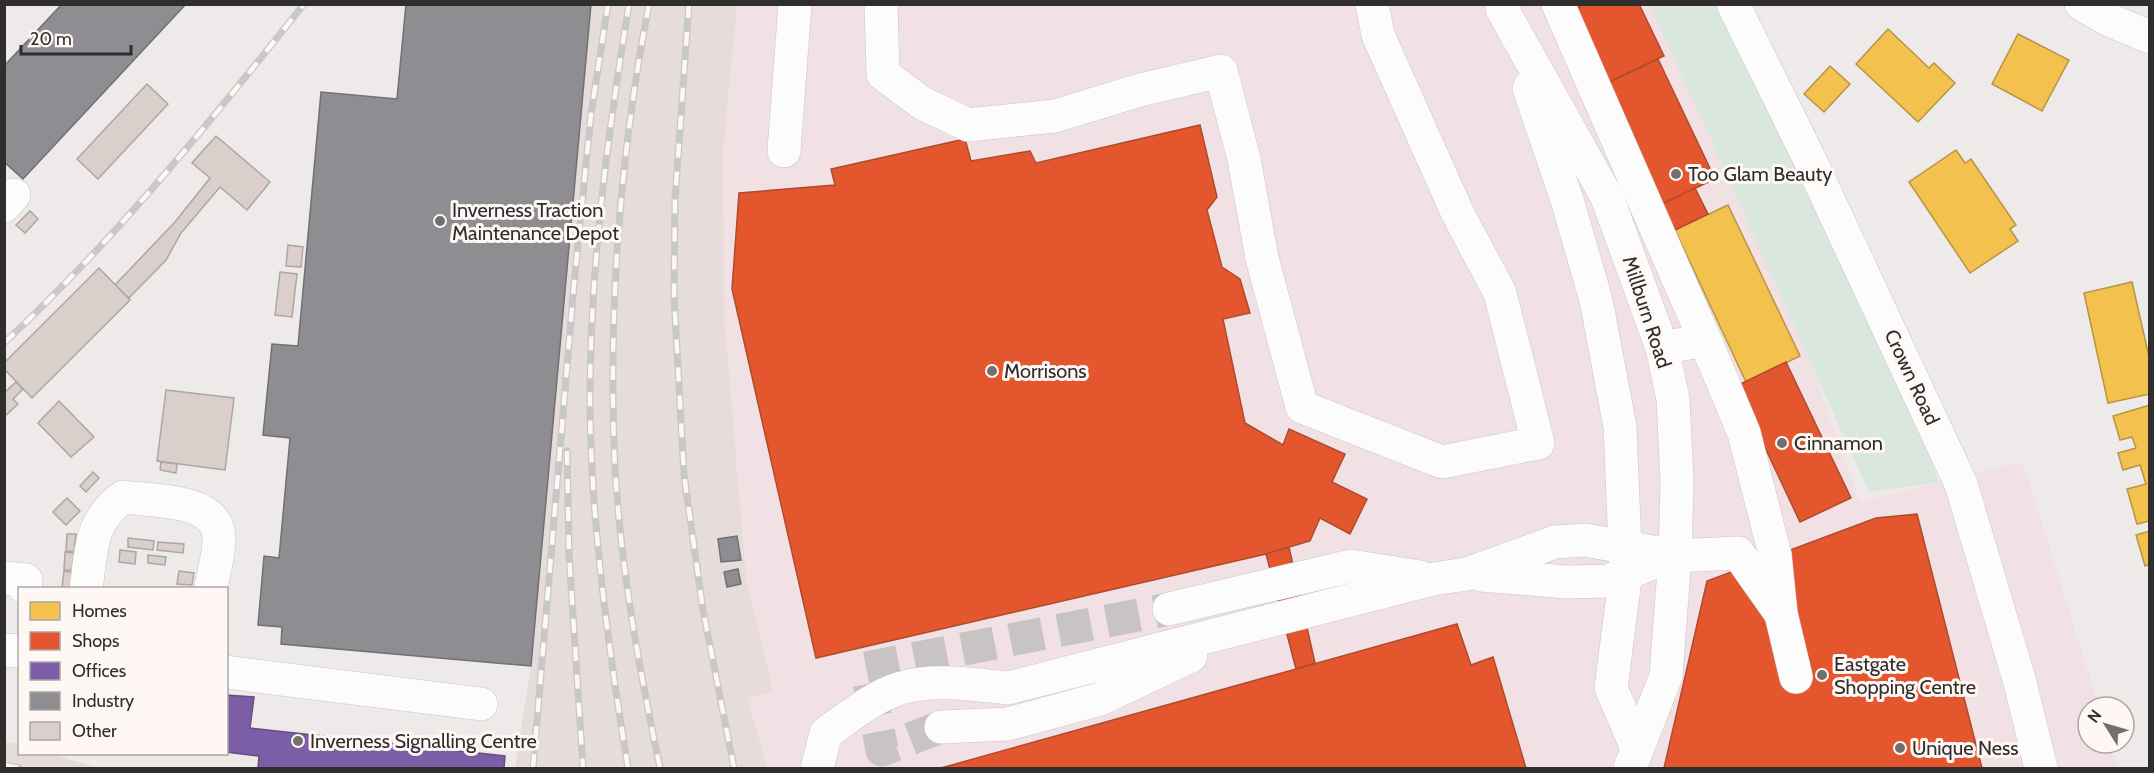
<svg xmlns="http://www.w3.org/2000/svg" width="2154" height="773" viewBox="0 0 2154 773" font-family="Cabin,sans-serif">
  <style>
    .commercial { fill: #f1e1e4 }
    .built { fill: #e6dcd9 }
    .green { fill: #d9e7de }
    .homes { fill: #f2c14e; stroke: #b89544; stroke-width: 1.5 }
    .shops { fill: #e4572e; stroke: #ae4b2d; stroke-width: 1.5 }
    .offices { fill: #7b5ea7; stroke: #645082; stroke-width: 1.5 }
    .industry { fill: #8d8d92; stroke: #717073; stroke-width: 1.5 }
    .building { fill: #dacfcb; stroke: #aaa7a6; stroke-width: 1.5 }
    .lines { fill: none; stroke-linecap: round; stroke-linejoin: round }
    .minor-tunnel { stroke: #c8c4c3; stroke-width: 33; stroke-dasharray: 33 16; stroke-linecap: butt }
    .minor-casing { stroke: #c9c6c5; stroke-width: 34 }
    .major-casing { stroke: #c9c6c5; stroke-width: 34 }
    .minor { stroke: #fcfcfc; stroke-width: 33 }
    .major { stroke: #fcfcfc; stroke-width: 33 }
    .rail-casing { stroke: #c9c8c8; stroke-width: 7 }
    .rail { stroke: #fef7f4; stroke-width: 4.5; stroke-dasharray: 14; stroke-linecap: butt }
    .poi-dot { fill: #72706e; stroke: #fef7f4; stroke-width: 2 }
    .labels { text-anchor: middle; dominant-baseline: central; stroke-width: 6; stroke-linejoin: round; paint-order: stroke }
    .poi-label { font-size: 20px; fill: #302e2c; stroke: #fef7f4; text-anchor: start }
    .street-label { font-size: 20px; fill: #302e2c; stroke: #fef7f4 }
  </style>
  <rect width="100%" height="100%" fill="#eeeae9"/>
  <!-- commercial -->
  <polygon class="commercial" points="737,5 1674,5 1774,262 1860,501 2023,462 2099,707 2088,707 2088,743 2110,743 2118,768 767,768 748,697 773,690 746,578 724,315 723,151"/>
  <!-- built -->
  <g class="built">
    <polygon points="591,5 737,5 723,151 724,315 746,578 773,691 748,698 767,768 515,768 531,666"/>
    <polygon points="4,742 19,744 20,754 50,754 100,768 5,768"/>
  </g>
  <!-- green -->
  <polygon class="green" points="1650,5 1717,5 1848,250 1939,482 1869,492"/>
  <!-- homes -->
  <g class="homes">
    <polygon points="1888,29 1929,68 1934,63 1955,83 1918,122 1856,64"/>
    <polygon points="2018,34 2069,60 2042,111 1992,84"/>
    <polygon points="1830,66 1850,84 1824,112 1804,94"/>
    <polygon points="1956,150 1965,163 1971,159 2016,225 2010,229 2018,241 1970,273 1909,182"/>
    <polygon points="1728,205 1800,356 1746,382 1675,230"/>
    <polygon points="2132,282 2150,361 2150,394 2108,403 2084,293"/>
    <polygon points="2150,405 2150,521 2137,524 2127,489 2146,484 2140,465 2123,470 2118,453 2136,448 2132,437 2120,440 2113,416"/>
    <polygon points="2150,531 2150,564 2145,566 2136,535"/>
  </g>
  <!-- shops -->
  <g class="shops">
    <polygon points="1585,4 1639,4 1664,56 1605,84 1570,11"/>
    <polygon points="1658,59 1715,179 1662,204 1605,84"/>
    <polygon points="1200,125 1217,197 1207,210 1222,267 1240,279 1250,313 1223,319 1245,423 1283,445 1289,429 1345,454 1332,482 1367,499 1350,534 1320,518 1310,541 1266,554 816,658 732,289 739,193 835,185 831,169 965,139 971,161 1030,151 1036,163"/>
    <polygon points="1695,188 1708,214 1675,230 1662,204"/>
    <polygon points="1786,362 1851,498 1800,522 1736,386"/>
    <polygon points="1917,514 1982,768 1664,768 1707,581 1876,518"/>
    <polygon points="1289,547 1315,663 1296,669 1266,554"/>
    <polygon points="1457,624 1471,665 1493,657 1526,768 941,768"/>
  </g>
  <!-- offices -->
  <polygon class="offices" points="226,695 254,697 250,728 505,756 504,768 258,768 259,756 226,752"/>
  <!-- industry -->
  <g class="industry">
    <polygon points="62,4 186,4 23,179 4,162 4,66"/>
    <polygon points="406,4 591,4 531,666 281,644 282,627 258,625 264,556 279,558 290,438 263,435 272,344 298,346 321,92 397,99"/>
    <polygon points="737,536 741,560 721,562 718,539"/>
    <polygon points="738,569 741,584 727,587 724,572"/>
  </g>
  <!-- building -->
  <g class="building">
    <polygon points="147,84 168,104 98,179 77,159"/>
    <polygon points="216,136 270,182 247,210 220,187 181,233 166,260 129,298 115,285 175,222 210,178 192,163"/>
    <polygon points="30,211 38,219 25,233 16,225"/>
    <polygon points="288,245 303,247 301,267 286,266"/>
    <polygon points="99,268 130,300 32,398 4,369 4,363"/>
    <polygon points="280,272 297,274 292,317 275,315"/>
    <polygon points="16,382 23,389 13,399 18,404 5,416 4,393"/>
    <polygon points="166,390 234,398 225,470 157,461"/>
    <polygon points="59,401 94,437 71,457 38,423"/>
    <polygon points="161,462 177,464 176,473 160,470"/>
    <polygon points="93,472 99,478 86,492 80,486"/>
    <polygon points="67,498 80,511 66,525 53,512"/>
    <polygon points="67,534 76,534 74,552 66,551"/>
    <polygon points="128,538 154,541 153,550 128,547"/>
    <polygon points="158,542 184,544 183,553 157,550"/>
    <polygon points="120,550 136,552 135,564 119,562"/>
    <polygon points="65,552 74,553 72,570 64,570"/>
    <polygon points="148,555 166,557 165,565 148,563"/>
    <polygon points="64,571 72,572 70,588 62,588"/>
    <polygon points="179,571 194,573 192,585 177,584"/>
  </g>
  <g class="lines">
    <!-- minor-tunnel -->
    <polyline class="minor-tunnel" points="941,727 882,750 866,668 1169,609"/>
    <!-- minor casing -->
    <g class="minor-casing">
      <g id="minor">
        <polyline points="881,4 883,74 922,103 968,125 1055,116 1140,90 1221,71 1244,159 1262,258 1302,407 1442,462 1538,443 1500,293 1458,214 1378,35 1372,4"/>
        <polyline points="1558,4 1705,340"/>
        <polyline points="1733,4 1809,158 1961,484 2019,679 2041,768"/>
        <polyline points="2081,4 2109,20 2150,37"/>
        <polyline points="784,151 795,4"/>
        <polyline points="4,206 14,195"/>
        <polyline points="1662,348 1705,340 1744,433 1775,555 1781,614 1796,677"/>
        <polyline points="1481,575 1567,582 1608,581 1650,564"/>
        <polyline points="4,578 26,580 25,588"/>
        <path d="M 86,588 C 92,550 89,522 123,497 C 152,501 217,498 219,537 C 220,553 213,573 211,588"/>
        <polyline points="1169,609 1351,566 1420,577"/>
        <polyline points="4,650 20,651"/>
        <polyline points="226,672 481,704"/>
        <polyline points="941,727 1008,724 1100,699 1191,656"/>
        <path d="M 817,768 L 826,733 C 849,717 874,696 901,688 C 935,678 974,685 1008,688 L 1433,579 L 1467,574 L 1555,542 L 1585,540 L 1675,556 L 1738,553 L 1781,614"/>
      </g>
    </g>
    <!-- major casing -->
    <g class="major-casing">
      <g id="major">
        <polyline points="1502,9 1607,197 1662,348 1673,399 1677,480 1675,556 1666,676 1630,768"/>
        <polyline points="1529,88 1568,203 1596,300 1620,427 1626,572 1611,688 1637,748"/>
      </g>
    </g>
    <!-- minor -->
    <use href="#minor" class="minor"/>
    <!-- major -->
    <use href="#major" class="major"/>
    <!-- rail casing -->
    <g class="rail-casing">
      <g id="rail">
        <path d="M 649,4 C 621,149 609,299 614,446 C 618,554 638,663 660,768"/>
        <polyline points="689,4 675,199 674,296 684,475 703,610 734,768"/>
        <path d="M 4,343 C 114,241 211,121 304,4"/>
        <polyline points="567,451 569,554 583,768"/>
        <polyline points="4,765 19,768"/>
        <polyline points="533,768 574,284 591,114 608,4"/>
        <path d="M 628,768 C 609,651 592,531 590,412 C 589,275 607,139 629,4"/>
      </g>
    </g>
    <!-- rail -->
    <use href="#rail" class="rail"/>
  </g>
  <!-- markers -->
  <g class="poi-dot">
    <circle cx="1676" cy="174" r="6"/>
    <circle cx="440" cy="221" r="6"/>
    <circle cx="992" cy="371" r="6"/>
    <circle cx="1782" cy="443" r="6"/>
    <circle cx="1822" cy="675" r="6"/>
    <circle cx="298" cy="741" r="6"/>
    <circle cx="1900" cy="748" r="6"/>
  </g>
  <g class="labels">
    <!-- poi labels -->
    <g class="poi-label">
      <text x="1688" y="174">Too Glam Beauty</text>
      <text x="452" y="210">Inverness Traction<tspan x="452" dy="23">Maintenance Depot</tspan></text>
      <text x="1004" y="371">Morrisons</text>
      <text x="1794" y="443">Cinnamon</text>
      <text x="1834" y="664">Eastgate<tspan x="1834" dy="23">Shopping Centre</tspan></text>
      <text x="310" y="741">Inverness Signalling Centre</text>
      <text x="1912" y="748">Unique Ness</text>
    </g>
    <!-- street labels -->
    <g class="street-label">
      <text transform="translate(1647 312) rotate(72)">Millburn Road</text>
      <text transform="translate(1912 377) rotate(65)">Crown Road</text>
    </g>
  </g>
  <!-- border -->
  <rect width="2154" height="773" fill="none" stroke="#302e2c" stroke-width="12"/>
  <!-- legend -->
  <rect x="18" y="587" width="210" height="168" fill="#fef7f4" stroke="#aca7a4" stroke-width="1.5"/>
  <rect x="30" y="602" width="30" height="18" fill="#f2c14e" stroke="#aca7a4" stroke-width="1.5"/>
  <text x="72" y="617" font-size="18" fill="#302e2c">Homes</text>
  <rect x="30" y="632" width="30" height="18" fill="#e4572e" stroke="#aca7a4" stroke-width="1.5"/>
  <text x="72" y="647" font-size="18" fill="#302e2c">Shops</text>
  <rect x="30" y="662" width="30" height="18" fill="#7b5ea7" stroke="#aca7a4" stroke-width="1.5"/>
  <text x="72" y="677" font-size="18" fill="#302e2c">Offices</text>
  <rect x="30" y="692" width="30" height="18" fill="#8d8d92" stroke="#aca7a4" stroke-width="1.5"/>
  <text x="72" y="707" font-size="18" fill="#302e2c">Industry</text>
  <rect x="30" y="722" width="30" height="18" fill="#dacfcb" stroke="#aca7a4" stroke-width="1.5"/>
  <text x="72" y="737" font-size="18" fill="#302e2c">Other</text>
  <!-- north arrow -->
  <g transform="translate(2106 725) rotate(307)"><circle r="28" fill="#fef7f4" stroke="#aca7a4" stroke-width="1.5"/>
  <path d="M0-4.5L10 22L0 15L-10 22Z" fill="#72706e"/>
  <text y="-9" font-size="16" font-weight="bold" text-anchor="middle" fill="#302e2c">N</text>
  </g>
  <!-- scale -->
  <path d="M21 45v9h110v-9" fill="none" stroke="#302e2c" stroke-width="3"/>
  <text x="30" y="45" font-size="18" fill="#302e2c" stroke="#fef7f4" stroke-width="4.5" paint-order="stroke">20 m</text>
</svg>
